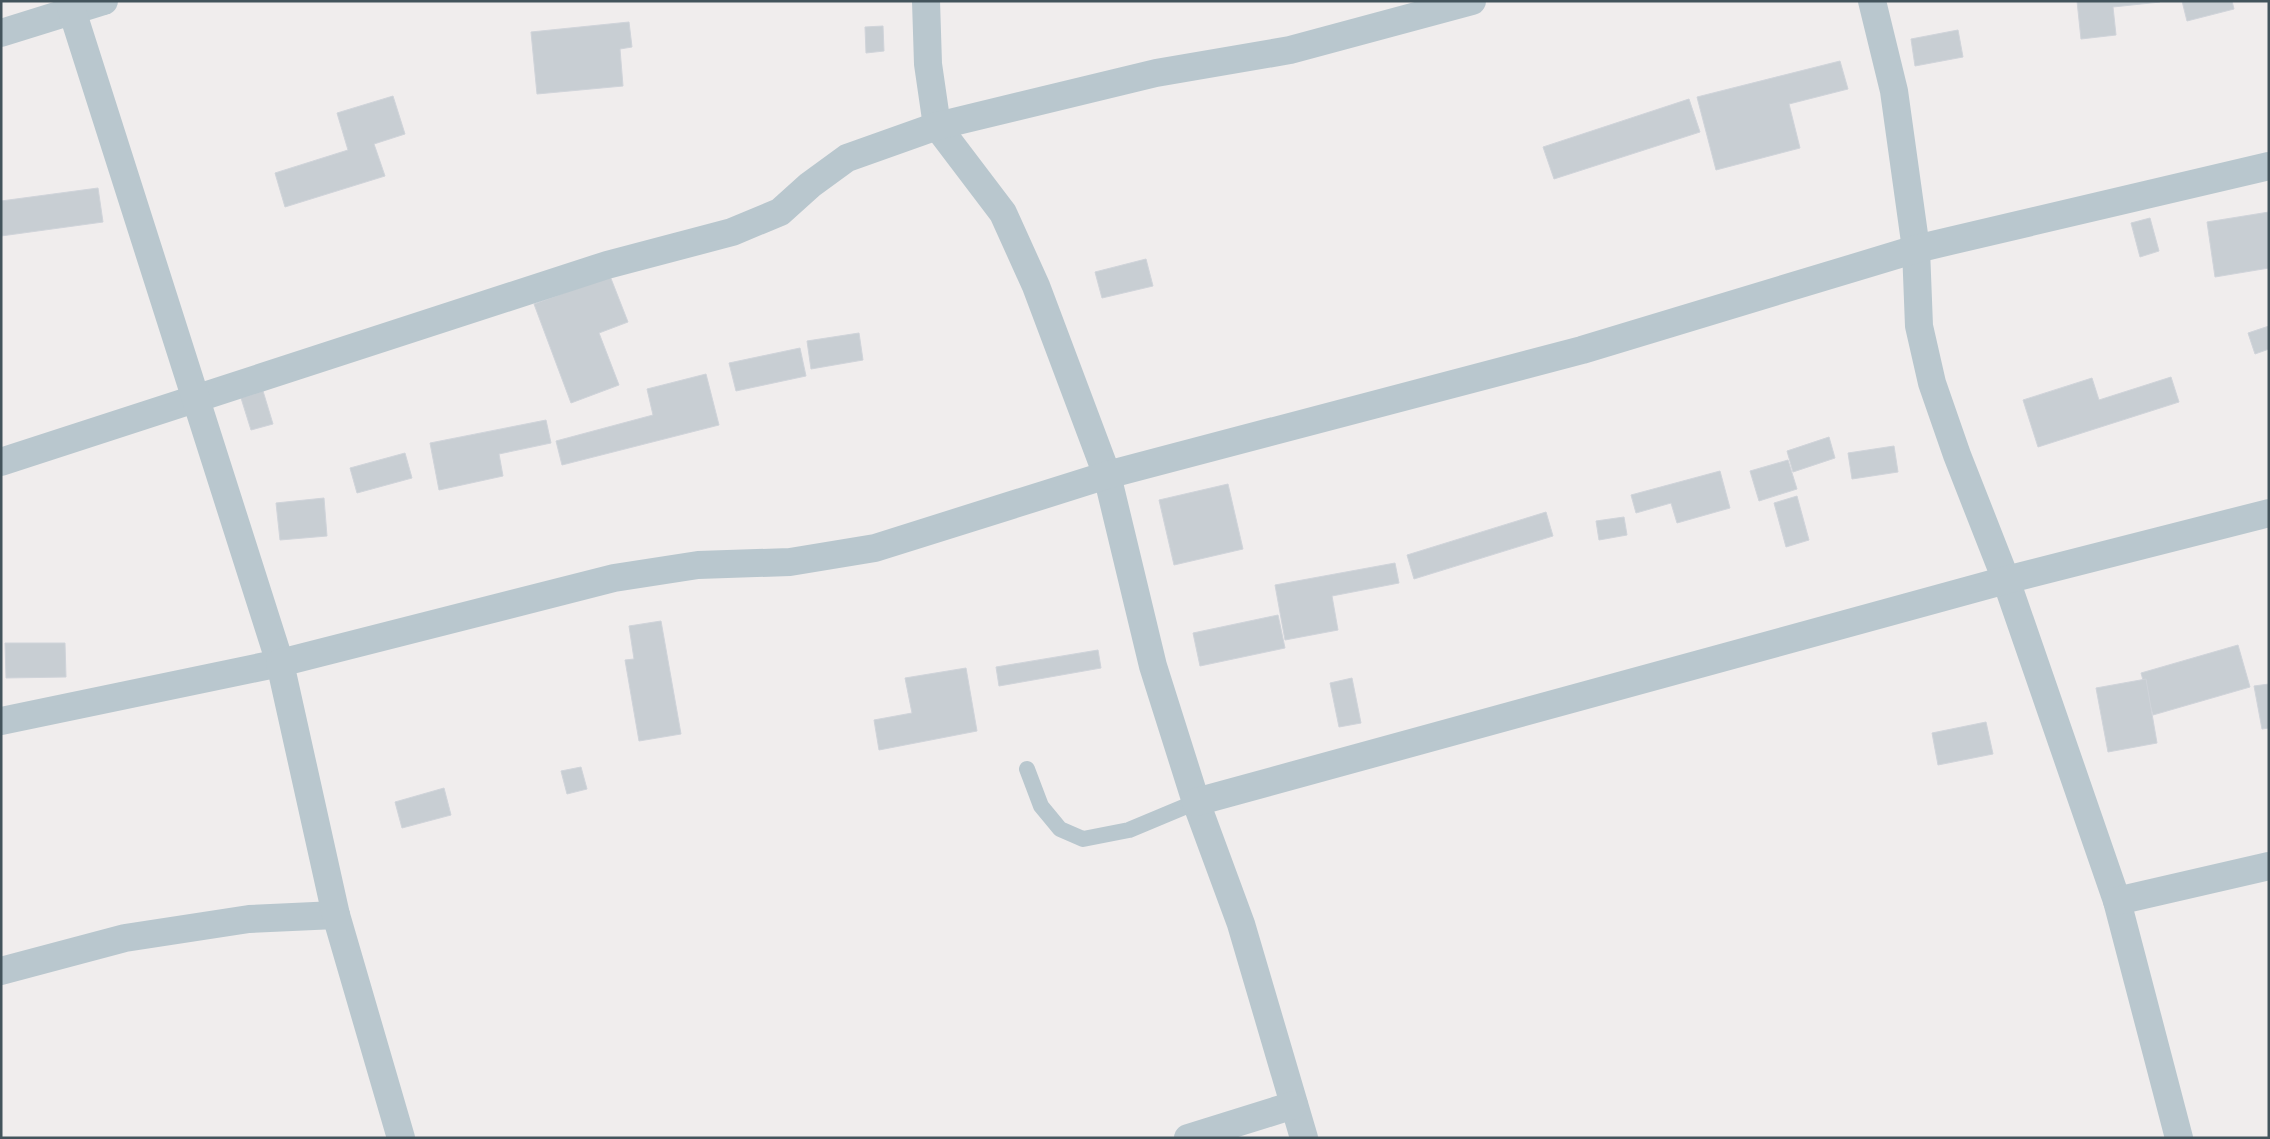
<svg xmlns="http://www.w3.org/2000/svg" width="2270" height="1139" viewBox="0 0 2270 1139" font-family="Helvetica,sans-serif">
  <style>
    .building { fill: #c8ced3; stroke: #d0d4da }
    .lines { fill: none; stroke-linecap: round; stroke-linejoin: round }
    .service { stroke: #b9c7ce; stroke-width: 16 }
    .minor { stroke: #b9c7ce; stroke-width: 28 }
  </style>
  <rect width="100%" height="100%" fill="#f0eded"/>
  <!-- building -->
  <g class="building">
    <polygon points="2077,1 2160,1 2160,2 2113,7 2116,35 2081,39"/>
    <polygon points="2182,1 2232,1 2234,9 2187,21"/>
    <polygon points="629,22 632,47 620,49 623,86 537,94 531,32"/>
    <polygon points="883,26 884,51 866,53 865,27"/>
    <polygon points="1958,30 1963,57 1915,66 1911,39"/>
    <polygon points="1840,61 1848,89 1789,104 1800,148 1716,170 1697,97"/>
    <polygon points="393,96 405,134 374,144 385,176 285,207 275,173 348,150 337,113"/>
    <polygon points="1689,99 1700,132 1554,179 1543,147"/>
    <polygon points="98,188 103,222 1,236 1,201"/>
    <polygon points="2269,212 2269,268 2215,277 2207,222"/>
    <polygon points="2150,218 2159,251 2140,257 2131,223"/>
    <polygon points="1146,259 1153,286 1102,298 1095,272"/>
    <polygon points="610,276 628,322 599,333 619,385 571,403 534,304"/>
    <polygon points="2269,326 2269,349 2255,354 2248,333"/>
    <polygon points="859,333 863,360 811,369 807,341"/>
    <polygon points="800,348 806,376 736,391 729,363"/>
    <polygon points="706,374 719,425 562,465 556,441 653,415 647,389"/>
    <polygon points="2171,377 2179,402 2038,447 2023,400 2092,378 2099,400"/>
    <polygon points="263,391 273,424 251,430 241,398"/>
    <polygon points="546,420 551,443 499,454 503,476 439,490 430,443"/>
    <polygon points="1829,437 1835,458 1793,472 1787,451"/>
    <polygon points="1894,446 1898,472 1852,479 1848,453"/>
    <polygon points="405,453 412,478 357,493 350,468"/>
    <polygon points="1788,460 1797,489 1759,501 1750,471"/>
    <polygon points="1720,471 1730,508 1677,523 1671,503 1636,513 1631,495"/>
    <polygon points="1228,484 1243,549 1174,565 1159,500"/>
    <polygon points="1797,496 1809,540 1786,547 1774,503"/>
    <polygon points="324,498 327,536 280,540 276,503"/>
    <polygon points="1546,512 1553,536 1414,579 1407,555"/>
    <polygon points="1624,517 1627,535 1599,540 1596,521"/>
    <polygon points="1395,563 1399,583 1332,596 1338,630 1285,640 1275,585"/>
    <polygon points="1278,615 1285,648 1200,666 1193,633"/>
    <polygon points="661,621 681,734 639,741 625,660 634,659 629,626"/>
    <polygon points="5,643 65,643 66,677 6,678"/>
    <polygon points="2238,645 2250,687 2153,715 2141,673"/>
    <polygon points="1098,650 1101,668 999,686 996,667"/>
    <polygon points="966,668 977,731 879,750 874,720 912,713 905,678"/>
    <polygon points="1352,678 1361,723 1339,727 1330,683"/>
    <polygon points="2146,679 2157,743 2108,752 2096,688"/>
    <polygon points="2269,684 2269,728 2262,729 2254,686"/>
    <polygon points="1986,722 1993,754 1938,765 1932,733"/>
    <polygon points="581,767 587,789 567,794 561,771"/>
    <polygon points="444,788 451,815 402,828 395,802"/>
  </g>
  <g class="lines">
    <!-- service -->
    <polyline class="service" points="1027,769 1041,806 1060,829 1083,839 1129,830 1196,802"/>
    <!-- minor -->
    <g class="minor">
      <polyline points="926,1 928,64 937,126 1003,213 1036,286 1107,475 1153,666 1196,802 1241,924 1304,1138"/>
      <polyline points="1872,1 1894,91 1916,249 1919,326 1932,383 1957,455 2006,580 2117,901 2179,1138"/>
      <polyline points="1,33 104,1"/>
      <polyline points="1,462 607,265 732,232 780,212 810,185 847,158 937,126 1156,73 1290,50 1472,1"/>
      <polyline points="1,721 280,663 69,1"/>
      <polyline points="1196,802 2006,580 2269,513"/>
      <polyline points="2117,901 2269,866"/>
      <polyline points="1,971 125,938 249,919 336,915"/>
      <polyline points="401,1138 336,915 280,663 614,578 698,565 790,562 875,548 1107,475 1582,350 1916,249 2269,166"/>
      <polyline points="1188,1138 1294,1105"/>
    </g>
  </g>
  <!-- border -->
  <rect width="2270" height="1139" fill="none" stroke="#43545c" stroke-width="5"/>
</svg>
